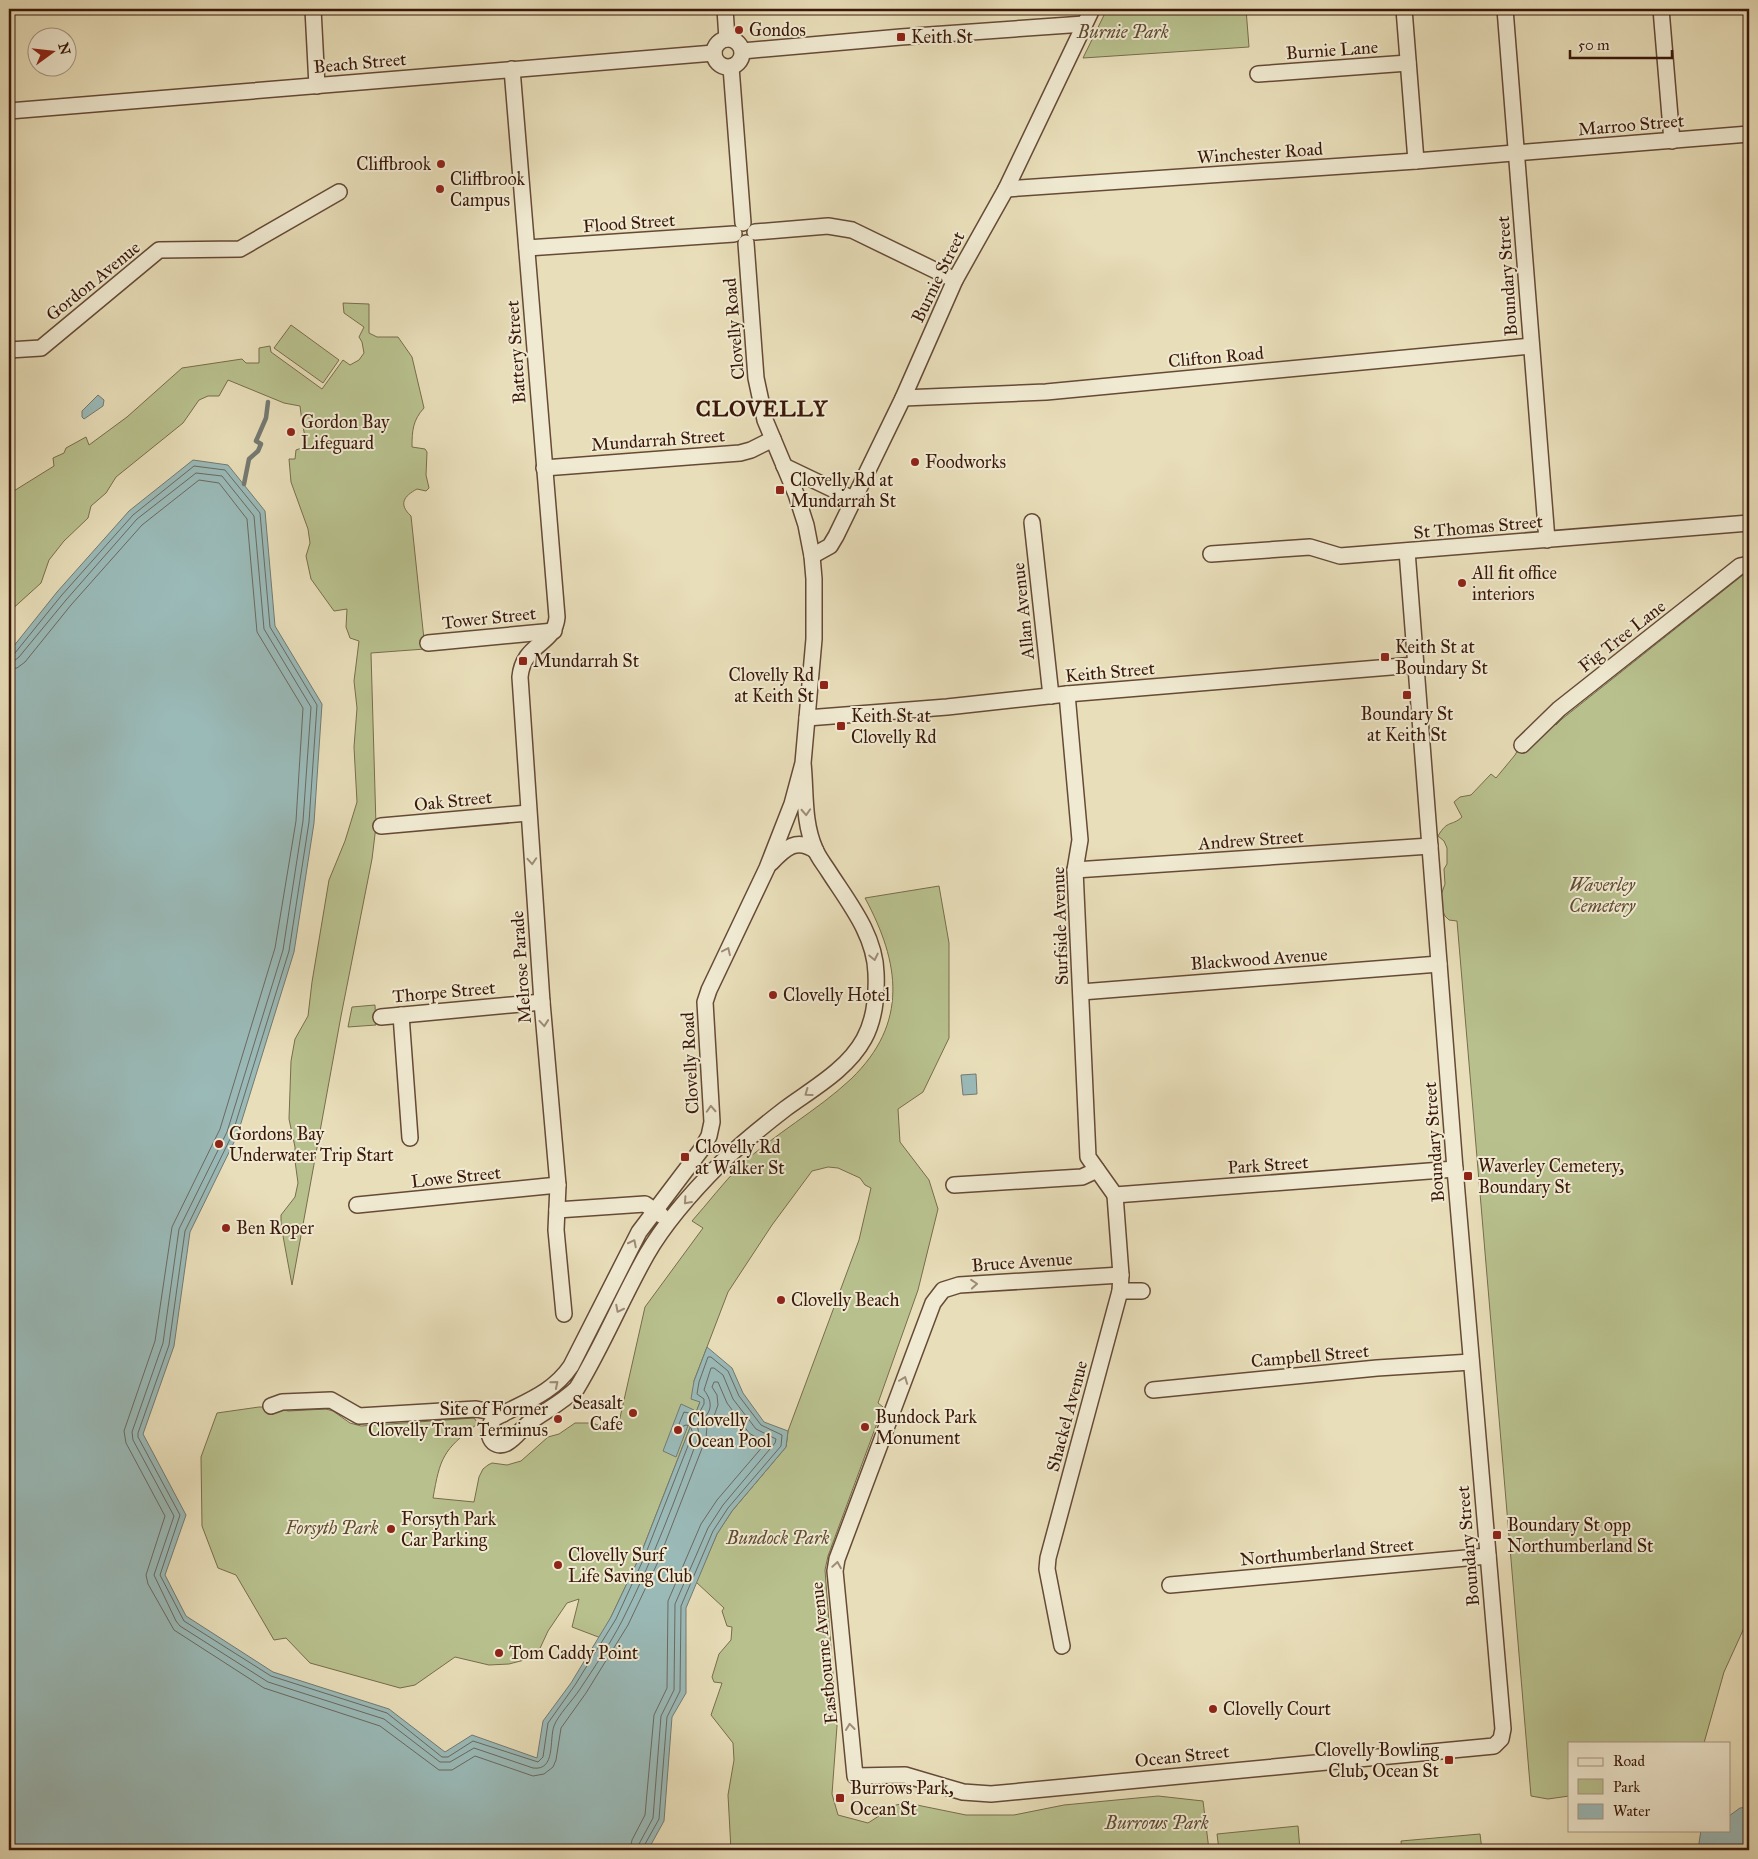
<svg xmlns="http://www.w3.org/2000/svg" width="1758" height="1859" viewBox="0 0 1758 1859" font-family="'IM FELL Great Primer',serif">
  <style>
    .green { fill: #b8c18e; stroke: #796c4c }
    .water { fill: #9abab8; stroke: #747972 }
    .lines { fill: none; stroke-linecap: round; stroke-linejoin: round }
    .shore { stroke: #6a6961; stroke-width: 1 }
    .stream { stroke: #747972; stroke-width: 4.5 }
    .minor-casing { stroke: #664a36; stroke-width: 18 }
    .minor { stroke: #f0ead2; stroke-width: 15 }
    .oneway { stroke: #9e8c78 }
    .poi-dot { fill: #8f2418; stroke: #f0ead2; stroke-width: 2 }
    .labels { text-anchor: middle; dominant-baseline: central; stroke-width: 4; stroke-linejoin: round; paint-order: stroke }
    .poi-label { font-size: 18px; fill: #3a180a; stroke: #f0ead2; text-anchor: start }
    .park-label { font-size: 18px; font-style: italic; fill: #604b32; stroke: #f0ead2 }
    .street-label { font-size: 18px; fill: #3a180a; stroke: #f0ead2 }
    .district-label { font-size: 22px; font-weight: bold; letter-spacing: 1px; fill: #3a180a; stroke: #f0ead2 }
  </style>
  <rect width="100%" height="100%" fill="#e8deb9"/>
  <filter id="stains"><feTurbulence type="fractalNoise" baseFrequency=".004" numOctaves="4"/><feColorMatrix values="0 0 0 0 .2 0 0 0 0 .09 0 0 0 0 .02 0 0 0 .5 -.17"/></filter>
  <radialGradient id="worn" r=".72"><stop offset=".6" stop-color="#630" stop-opacity="0"/><stop offset="1" stop-color="#630" stop-opacity=".3"/></radialGradient>
  <!-- green -->
  <g class="green">
    <polygon points="1107,9 1246,9 1249,47 1083,58"/>
    <path d="M 343,303 L 369,304 L 369,333 L 377,337 L 398,337 L 412,357 L 424,408 C 413,420 412,430 412,447 L 425,449 L 427,452 L 426,475 L 429,488 L 426,491 L 417,489 C 404,496 398,504 411,516 L 425,649 L 371,653 L 376,826 L 372,859 L 341,1016 L 292,1285 L 281,1225 L 281,1215 L 295,1197 L 298,1183 L 295,1161 L 295,1147 L 289,1119 L 291,1061 L 295,1039 L 308,1016 L 312,982 L 329,880 L 345,841 L 357,802 L 354,747 L 357,708 L 354,681 L 359,641 L 350,638 L 346,627 L 347,609 L 334,611 L 311,579 L 306,556 L 310,543 L 308,529 L 291,482 L 289,459 L 295,459 L 296,450 L 307,446 L 302,422 L 300,406 L 284,403 L 228,380 L 219,396 L 208,396 L 199,400 L 183,423 L 116,477 L 106,493 L 91,506 L 88,518 L 64,541 L 49,560 L 41,583 L 9,612 L 9,494 L 54,466 L 53,458 L 64,453 L 66,448 L 86,437 L 89,445 L 127,417 L 182,368 L 242,359 L 246,363 L 259,363 L 259,348 L 270,346 L 271,352 L 322,389 L 343,360 L 350,365 L 359,360 L 364,353 L 362,342 L 359,337 L 364,327 L 344,313 Z"/>
    <polygon points="291,325 339,360 323,383 274,348"/>
    <path d="M 1749,573 L 1749,1617 L 1724,1672 L 1704,1743 L 1569,1743 L 1569,1796 L 1548,1799 L 1531,1796 L 1457,921 L 1449,920 L 1445,916 L 1440,906 L 1441,895 L 1445,884 L 1444,869 L 1447,864 L 1447,848 L 1444,841 L 1438,836 C 1448,819 1451,827 1462,817 L 1454,802 L 1460,797 L 1471,795 L 1491,774 L 1496,778 L 1515,755 L 1524,739 L 1553,722 L 1556,725 L 1562,719 L 1743,575 Z"/>
    <path d="M 939,886 L 949,943 L 949,1038 L 923,1092 L 898,1109 L 900,1142 L 929,1180 L 938,1209 L 918,1290 L 878,1403 L 883,1407 L 828,1556 L 825,1570 L 837,1726 L 832,1794 L 838,1815 L 868,1823 L 896,1805 L 907,1803 L 966,1815 L 1014,1815 L 1064,1805 L 1158,1796 L 1203,1801 L 1209,1850 L 731,1850 L 728,1795 L 734,1760 L 733,1743 L 711,1715 L 722,1683 L 714,1682 L 712,1677 L 719,1654 L 731,1640 L 732,1627 L 727,1626 L 722,1611 L 724,1608 L 696,1582 L 717,1534 L 732,1511 L 786,1447 L 788,1431 L 859,1240 L 871,1188 L 865,1185 L 860,1178 L 838,1168 L 828,1167 L 812,1171 L 772,1225 L 728,1292 L 694,1381 L 700,1402 L 640,1556 L 601,1638 L 572,1627 L 579,1599 L 567,1603 L 548,1631 L 536,1657 L 509,1664 L 489,1665 L 455,1657 L 415,1685 L 400,1688 L 310,1663 L 286,1638 L 274,1640 L 236,1575 L 218,1568 L 202,1526 L 201,1457 L 217,1413 L 259,1407 L 274,1407 L 288,1411 L 326,1409 L 333,1411 L 350,1423 L 361,1426 L 474,1418 L 477,1422 L 476,1425 C 443,1450 440,1458 433,1498 L 474,1502 L 479,1477 L 483,1469 L 488,1465 L 492,1463 L 507,1465 L 521,1461 L 548,1437 L 559,1434 L 575,1423 L 592,1423 L 617,1431 L 645,1307 L 703,1228 L 692,1221 C 708,1203 723,1183 740,1166 C 774,1134 817,1111 851,1079 C 909,1023 900,963 865,898 Z"/>
    <polygon points="375,1005 376,1025 348,1027 352,1007"/>
    <polygon points="1298,1826 1300,1850 1219,1850 1217,1834"/>
    <polygon points="1480,1834 1482,1850 1402,1850 1401,1841"/>
  </g>
  <!-- water -->
  <g class="water">
    <polygon points="98,395 104,400 103,406 84,419 82,417 82,411"/>
    <polygon points="193,460 228,465 265,511 275,626 322,704 314,823 294,952 237,1136 190,1232 174,1346 143,1434 186,1515 165,1575 186,1616 273,1672 389,1709 445,1752 472,1735 537,1758 543,1721 571,1683 611,1617 640,1556 700,1402 691,1399 694,1381 707,1347 732,1368 743,1393 764,1422 788,1431 786,1447 732,1511 717,1534 686,1608 686,1693 672,1717 664,1821 648,1850 9,1850 9,652 57,592 129,511"/>
    <polygon points="976,1074 977,1094 963,1095 961,1075"/>
    <polygon points="681,1404 694,1410 676,1457 663,1451"/>
    <polygon points="1749,1807 1749,1850 1698,1850 1701,1830 1729,1830 1729,1816 1740,1808"/>
  </g>
  <g class="lines">
    <!-- shore -->
    <g class="shore">
      <polyline points="9,655 15,653 61,596 133,515 194,466 225,470 260,513 270,627 317,705 309,822 289,951 232,1135 185,1231 169,1345 138,1433 138,1437 180,1515 160,1575 184,1621 271,1676 387,1713 442,1757 448,1757 473,1741 538,1762 543,1757 548,1723 575,1685 616,1619 644,1558 693,1433 690,1426 686,1425 681,1427 679,1424 684,1412 698,1415 704,1404 704,1399 697,1394 699,1382 708,1357 711,1357 728,1371 739,1396 761,1425 782,1435 781,1446 728,1508 713,1531 681,1606 680,1691 667,1717 659,1819 644,1846 644,1850"/>
      <path d="M 9,661 L 14,661 L 19,657 L 66,600 L 137,519 L 196,473 L 222,476 L 254,516 L 264,629 L 311,707 L 303,821 L 283,950 L 227,1132 L 179,1229 L 163,1343 L 132,1432 L 133,1440 L 174,1516 L 154,1575 L 176,1621 L 180,1626 L 268,1682 L 384,1719 L 440,1762 L 450,1762 L 474,1748 L 533,1768 C 556,1771 549,1740 554,1726 C 558,1715 573,1700 580,1689 C 594,1668 610,1644 622,1621 C 652,1562 676,1498 699,1435 L 697,1423 C 712,1414 714,1403 704,1390 L 711,1368 L 714,1368 L 723,1375 L 733,1399 L 756,1429 L 776,1439 L 775,1443 L 723,1505 L 708,1528 L 675,1604 L 674,1690 L 661,1716 L 653,1818 L 639,1844 L 638,1850"/>
      <polyline points="9,669 17,668 25,662 71,605 142,525 199,480 219,483 247,519 257,632 303,708 296,821 275,948 220,1129 172,1227 155,1341 124,1431 126,1443 165,1516 146,1575 148,1584 174,1630 264,1688 380,1726 439,1770 452,1770 475,1756 533,1776 544,1774 553,1767 556,1760 561,1728 586,1693 628,1625 657,1564 706,1438 707,1426 713,1419 718,1405 717,1395 712,1387 714,1382 718,1382 727,1403 749,1433 764,1442 764,1445 717,1500 701,1524 668,1601 667,1688 654,1715 645,1815 632,1840 630,1850"/>
    </g>
    <!-- stream -->
    <polyline class="stream" points="244,484 249,459 258,451 261,444 256,441 266,418 268,402"/>
    <!-- minor casing -->
    <g class="minor-casing">
      <g id="minor">
        <polyline points="313,9 317,86"/>
        <polyline points="725,9 727,39"/>
        <polyline points="1404,9 1416,161"/>
        <polyline points="1505,9 1547,540"/>
        <polyline points="1661,9 1672,141"/>
        <circle cx="728" cy="53" r="14"/>
        <polyline points="742,51 901,37 1084,24"/>
        <polyline points="731,67 743,223"/>
        <path d="M 512,69 L 557,617 C 555,645 523,643 520,677 L 542,1002 L 558,1185 L 556,1230 L 564,1314"/>
        <polyline points="1258,74 1408,63"/>
        <polyline points="9,111 714,53"/>
        <polyline points="1006,189 1416,161 1749,134"/>
        <polyline points="755,232 828,226 852,230 955,280"/>
        <path d="M 746,243 L 756,378 L 765,420 L 796,494 L 806,525 L 812,556 L 814,579 L 814,639 L 803,763 L 792,804 L 767,868 L 709,990 L 705,1002 L 712,1122 L 709,1136 L 701,1150 L 639,1232 L 571,1366 C 552,1394 524,1402 495,1418 C 482,1431 492,1451 507,1443 C 516,1438 522,1428 530,1422 C 545,1411 563,1402 577,1388 C 603,1345 622,1298 647,1254 C 665,1223 696,1188 721,1163 C 741,1144 763,1126 785,1109 C 812,1089 847,1070 864,1039 C 875,1019 877,996 876,973 C 875,935 849,903 829,872 C 824,864 818,857 815,849 C 803,822 806,792 803,763"/>
        <polyline points="527,248 734,234"/>
        <polyline points="9,350 41,348 159,250 240,249 339,192"/>
        <polyline points="903,398 1046,392 1531,346"/>
        <polyline points="784,466 853,499"/>
        <polyline points="544,468 740,453 751,450 773,439"/>
        <polyline points="1032,522 1051,696"/>
        <polyline points="1211,554 1310,547 1340,556 1749,523"/>
        <polyline points="812,556 830,546 836,536 903,398 955,280 1006,189 1092,9"/>
        <polyline points="428,643 554,631"/>
        <polyline points="1067,694 1080,840 1075,870 1088,1157 1115,1195 1455,1169"/>
        <polyline points="807,718 947,707 1067,694 1415,665"/>
        <polyline points="1522,745 1559,709 1740,566 1749,564"/>
        <polyline points="381,826 528,813"/>
        <path d="M 771,863 C 785,848 797,837 816,851"/>
        <polyline points="1075,870 1430,846"/>
        <polyline points="1081,992 1439,964"/>
        <polyline points="401,1015 410,1138"/>
        <polyline points="381,1017 542,1002"/>
        <polyline points="954,1185 1082,1177 1097,1170"/>
        <polyline points="357,1205 558,1185"/>
        <polyline points="557,1210 645,1204 661,1215"/>
        <polyline points="1121,1275 959,1285 943,1290 933,1303 837,1559 835,1571 855,1776 905,1775 963,1792 991,1794 1494,1746 1501,1739 1503,1729 1455,1169 1407,551"/>
        <polyline points="1120,1291 1142,1291"/>
        <polyline points="1153,1390 1377,1368 1471,1362"/>
        <polyline points="271,1406 282,1402 331,1400 359,1416 476,1409 503,1414"/>
        <polyline points="1170,1585 1488,1556"/>
        <polyline points="1062,1646 1047,1569 1048,1558 1120,1291 1121,1275 1115,1195"/>
      </g>
    </g>
    <!-- minor -->
    <use href="#minor" class="minor"/>
  </g>
  <!-- one-way arrows -->
  <defs><path id="oneway-chevron" d="M-2-3.5L2.5 0L-2 3.5" fill="none" stroke-width="1.6" stroke-linecap="round" stroke-linejoin="round" transform="scale(1.25)"/></defs>
  <g class="oneway">
    <use href="#oneway-chevron" transform="translate(806 812) rotate(87)"/>
    <use href="#oneway-chevron" transform="translate(532 861) rotate(86)"/>
    <use href="#oneway-chevron" transform="translate(727 951) rotate(-65)"/>
    <use href="#oneway-chevron" transform="translate(874 957) rotate(78)"/>
    <use href="#oneway-chevron" transform="translate(544 1023) rotate(85)"/>
    <use href="#oneway-chevron" transform="translate(808 1093) rotate(144)"/>
    <use href="#oneway-chevron" transform="translate(711 1109) rotate(-93)"/>
    <use href="#oneway-chevron" transform="translate(687 1201) rotate(132)"/>
    <use href="#oneway-chevron" transform="translate(633 1243) rotate(-63)"/>
    <use href="#oneway-chevron" transform="translate(974 1284) rotate(-5)"/>
    <use href="#oneway-chevron" transform="translate(619 1309) rotate(117)"/>
    <use href="#oneway-chevron" transform="translate(904 1380) rotate(-69)"/>
    <use href="#oneway-chevron" transform="translate(555 1384) rotate(-40)"/>
    <use href="#oneway-chevron" transform="translate(837 1565) rotate(-81)"/>
    <use href="#oneway-chevron" transform="translate(850 1727) rotate(-96)"/>
  </g>
  <!-- markers -->
  <g class="poi-dot">
    <circle cx="739" cy="30" r="5"/>
    <rect x="896" y="32" width="10" height="10" rx="2.5"/>
    <circle cx="441" cy="164" r="5"/>
    <circle cx="440" cy="189" r="5"/>
    <circle cx="291" cy="432" r="5"/>
    <circle cx="915" cy="462" r="5"/>
    <rect x="775" y="485" width="10" height="10" rx="2.5"/>
    <circle cx="1462" cy="583" r="5"/>
    <rect x="1380" y="652" width="10" height="10" rx="2.5"/>
    <rect x="518" y="656" width="10" height="10" rx="2.5"/>
    <rect x="819" y="680" width="10" height="10" rx="2.5"/>
    <rect x="1402" y="690" width="10" height="10" rx="2.5"/>
    <rect x="836" y="721" width="10" height="10" rx="2.5"/>
    <circle cx="773" cy="995" r="5"/>
    <circle cx="219" cy="1144" r="5"/>
    <rect x="680" y="1152" width="10" height="10" rx="2.5"/>
    <rect x="1463" y="1171" width="10" height="10" rx="2.5"/>
    <circle cx="226" cy="1228" r="5"/>
    <circle cx="781" cy="1300" r="5"/>
    <circle cx="633" cy="1413" r="5"/>
    <circle cx="558" cy="1419" r="5"/>
    <circle cx="865" cy="1427" r="5"/>
    <circle cx="678" cy="1430" r="5"/>
    <circle cx="391" cy="1529" r="5"/>
    <rect x="1492" y="1530" width="10" height="10" rx="2.5"/>
    <circle cx="558" cy="1565" r="5"/>
    <circle cx="499" cy="1653" r="5"/>
    <circle cx="1213" cy="1709" r="5"/>
    <rect x="1444" y="1755" width="10" height="10" rx="2.5"/>
    <rect x="835" y="1793" width="10" height="10" rx="2.5"/>
  </g>
  <g class="labels">
    <!-- poi labels -->
    <g class="poi-label">
      <text x="749" y="30">Gondos</text>
      <text x="911" y="37">Keith St</text>
      <text x="431" y="164" text-anchor="end">Cliffbrook</text>
      <text x="450" y="179">Cliffbrook<tspan x="450" dy="21">Campus</tspan></text>
      <text x="301" y="422">Gordon Bay<tspan x="301" dy="21">Lifeguard</tspan></text>
      <text x="925" y="462">Foodworks</text>
      <text x="790" y="480">Clovelly Rd at<tspan x="790" dy="21">Mundarrah St</tspan></text>
      <text x="1472" y="573">All fit office<tspan x="1472" dy="21">interiors</tspan></text>
      <text x="1395" y="647">Keith St at<tspan x="1395" dy="21">Boundary St</tspan></text>
      <text x="533" y="661">Mundarrah St</text>
      <text x="814" y="675" text-anchor="end">Clovelly Rd<tspan x="814" dy="21">at Keith St</tspan></text>
      <text x="1407" y="714" text-anchor="middle">Boundary St<tspan x="1407" dy="21">at Keith St</tspan></text>
      <text x="851" y="716">Keith St at<tspan x="851" dy="21">Clovelly Rd</tspan></text>
      <text x="783" y="995">Clovelly Hotel</text>
      <text x="229" y="1134">Gordons Bay<tspan x="229" dy="21">Underwater Trip Start</tspan></text>
      <text x="695" y="1147">Clovelly Rd<tspan x="695" dy="21">at Walker St</tspan></text>
      <text x="1478" y="1166">Waverley Cemetery,<tspan x="1478" dy="21">Boundary St</tspan></text>
      <text x="236" y="1228">Ben Roper</text>
      <text x="791" y="1300">Clovelly Beach</text>
      <text x="623" y="1403" text-anchor="end">Seasalt<tspan x="623" dy="21">Cafe</tspan></text>
      <text x="548" y="1409" text-anchor="end">Site of Former<tspan x="548" dy="21">Clovelly Tram Terminus</tspan></text>
      <text x="875" y="1417">Bundock Park<tspan x="875" dy="21">Monument</tspan></text>
      <text x="688" y="1420">Clovelly<tspan x="688" dy="21">Ocean Pool</tspan></text>
      <text x="401" y="1519">Forsyth Park<tspan x="401" dy="21">Car Parking</tspan></text>
      <text x="1507" y="1525">Boundary St opp<tspan x="1507" dy="21">Northumberland St</tspan></text>
      <text x="568" y="1555">Clovelly Surf<tspan x="568" dy="21">Life Saving Club</tspan></text>
      <text x="509" y="1653">Tom Caddy Point</text>
      <text x="1223" y="1709">Clovelly Court</text>
      <text x="1439" y="1750" text-anchor="end">Clovelly Bowling<tspan x="1439" dy="21">Club, Ocean St</tspan></text>
      <text x="850" y="1788">Burrows Park,<tspan x="850" dy="21">Ocean St</tspan></text>
    </g>
    <!-- park labels -->
    <g class="park-label">
      <text x="1123" y="32">Burnie Park</text>
      <text x="1602" y="885">Waverley<tspan x="1602" dy="21">Cemetery</tspan></text>
      <text x="332" y="1528">Forsyth Park</text>
      <text x="778" y="1538">Bundock Park</text>
      <text x="1157" y="1823">Burrows Park</text>
    </g>
    <!-- street labels -->
    <g class="street-label">
      <text transform="translate(1332 50) rotate(-4)">Burnie Lane</text>
      <text transform="translate(360 63) rotate(-5)">Beach Street</text>
      <text transform="translate(1631 125) rotate(-5)">Marroo Street</text>
      <text transform="translate(1260 153) rotate(-4)">Winchester Road</text>
      <text transform="translate(629 223) rotate(-4)">Flood Street</text>
      <text transform="translate(1507 276) rotate(-94)">Boundary Street</text>
      <text transform="translate(938 277) rotate(-64)">Burnie Street</text>
      <text transform="translate(93 281) rotate(-39)">Gordon Avenue</text>
      <text transform="translate(734 329) rotate(-95)">Clovelly Road</text>
      <text transform="translate(516 352) rotate(-94)">Battery Street</text>
      <text transform="translate(1216 357) rotate(-5)">Clifton Road</text>
      <text transform="translate(658 440) rotate(-4)">Mundarrah Street</text>
      <text transform="translate(1478 527) rotate(-5)">St Thomas Street</text>
      <text transform="translate(1023 611) rotate(-96)">Allan Avenue</text>
      <text transform="translate(489 618) rotate(-6)">Tower Street</text>
      <text transform="translate(1622 636) rotate(-38)">Fig Tree Lane</text>
      <text transform="translate(1110 672) rotate(-5)">Keith Street</text>
      <text transform="translate(453 801) rotate(-6)">Oak Street</text>
      <text transform="translate(1251 840) rotate(-4)">Andrew Street</text>
      <text transform="translate(1060 926) rotate(-92)">Surfside Avenue</text>
      <text transform="translate(1259 959) rotate(-4)">Blackwood Avenue</text>
      <text transform="translate(521 967) rotate(-94)">Melrose Parade</text>
      <text transform="translate(444 992) rotate(-5)">Thorpe Street</text>
      <text transform="translate(690 1063) rotate(-93)">Clovelly Road</text>
      <text transform="translate(1434 1142) rotate(-94)">Boundary Street</text>
      <text transform="translate(1268 1165) rotate(-4)">Park Street</text>
      <text transform="translate(456 1177) rotate(-6)">Lowe Street</text>
      <text transform="translate(1022 1262) rotate(-4)">Bruce Avenue</text>
      <text transform="translate(1310 1356) rotate(-5)">Campbell Street</text>
      <text transform="translate(1067 1416) rotate(-75)">Shackel Avenue</text>
      <text transform="translate(1468 1546) rotate(-95)">Boundary Street</text>
      <text transform="translate(1327 1552) rotate(-5)">Northumberland Street</text>
      <text transform="translate(824 1653) rotate(-96)">Eastbourne Avenue</text>
      <text transform="translate(1182 1756) rotate(-6)">Ocean Street</text>
    </g>
    <!-- district labels -->
    <g class="district-label">
      <text x="762" y="408">CLOVELLY</text>
    </g>
  </g>
  <!-- margin -->
  <rect width="1758" height="1859" fill="none" stroke="#e8deb9" stroke-width="30"/>
  <rect x="10" y="10" width="1738" height="1839" fill="none" stroke="#3a180a" stroke-width="2.5"/>
  <rect x="15" y="15" width="1728" height="1829" fill="none" stroke="#3a180a"/>
  <!-- legend -->
  <rect x="1568" y="1742" width="162" height="90" fill="#f0ead2" stroke="#a79682"/>
  <rect x="1578" y="1758" width="25" height="8" fill="#f0ead2" stroke="#a79682"/>
  <text x="1613" y="1766" font-size="15" fill="#3a180a">Road</text>
  <rect x="1578" y="1779" width="25" height="15" fill="#b8c18e" stroke="#a79682"/>
  <text x="1613" y="1792" font-size="15" fill="#3a180a">Park</text>
  <rect x="1578" y="1804" width="25" height="15" fill="#9abab8" stroke="#a79682"/>
  <text x="1613" y="1816" font-size="15" fill="#3a180a">Water</text>
  <!-- north arrow -->
  <g transform="translate(52 52) rotate(75)"><circle r="24" fill="#f0ead2" stroke="#a79682"/>
  <path d="M0-4L9 19L0 12L-9 19Z" fill="#8f2418"/>
  <text y="-8" font-size="14" font-weight="bold" text-anchor="middle" fill="#3a180a">N</text>
  </g>
  <!-- scale -->
  <path d="M1570 50v8h102v-8" fill="none" stroke="#3a180a" stroke-width="2.5"/>
  <text x="1578" y="50" font-size="15" fill="#3a180a" stroke="#f0ead2" stroke-width="4" paint-order="stroke">50 m</text>
  <rect width="100%" height="100%" filter="url(#stains)"/>
  <rect width="100%" height="100%" fill="url(#worn)"/>
</svg>
